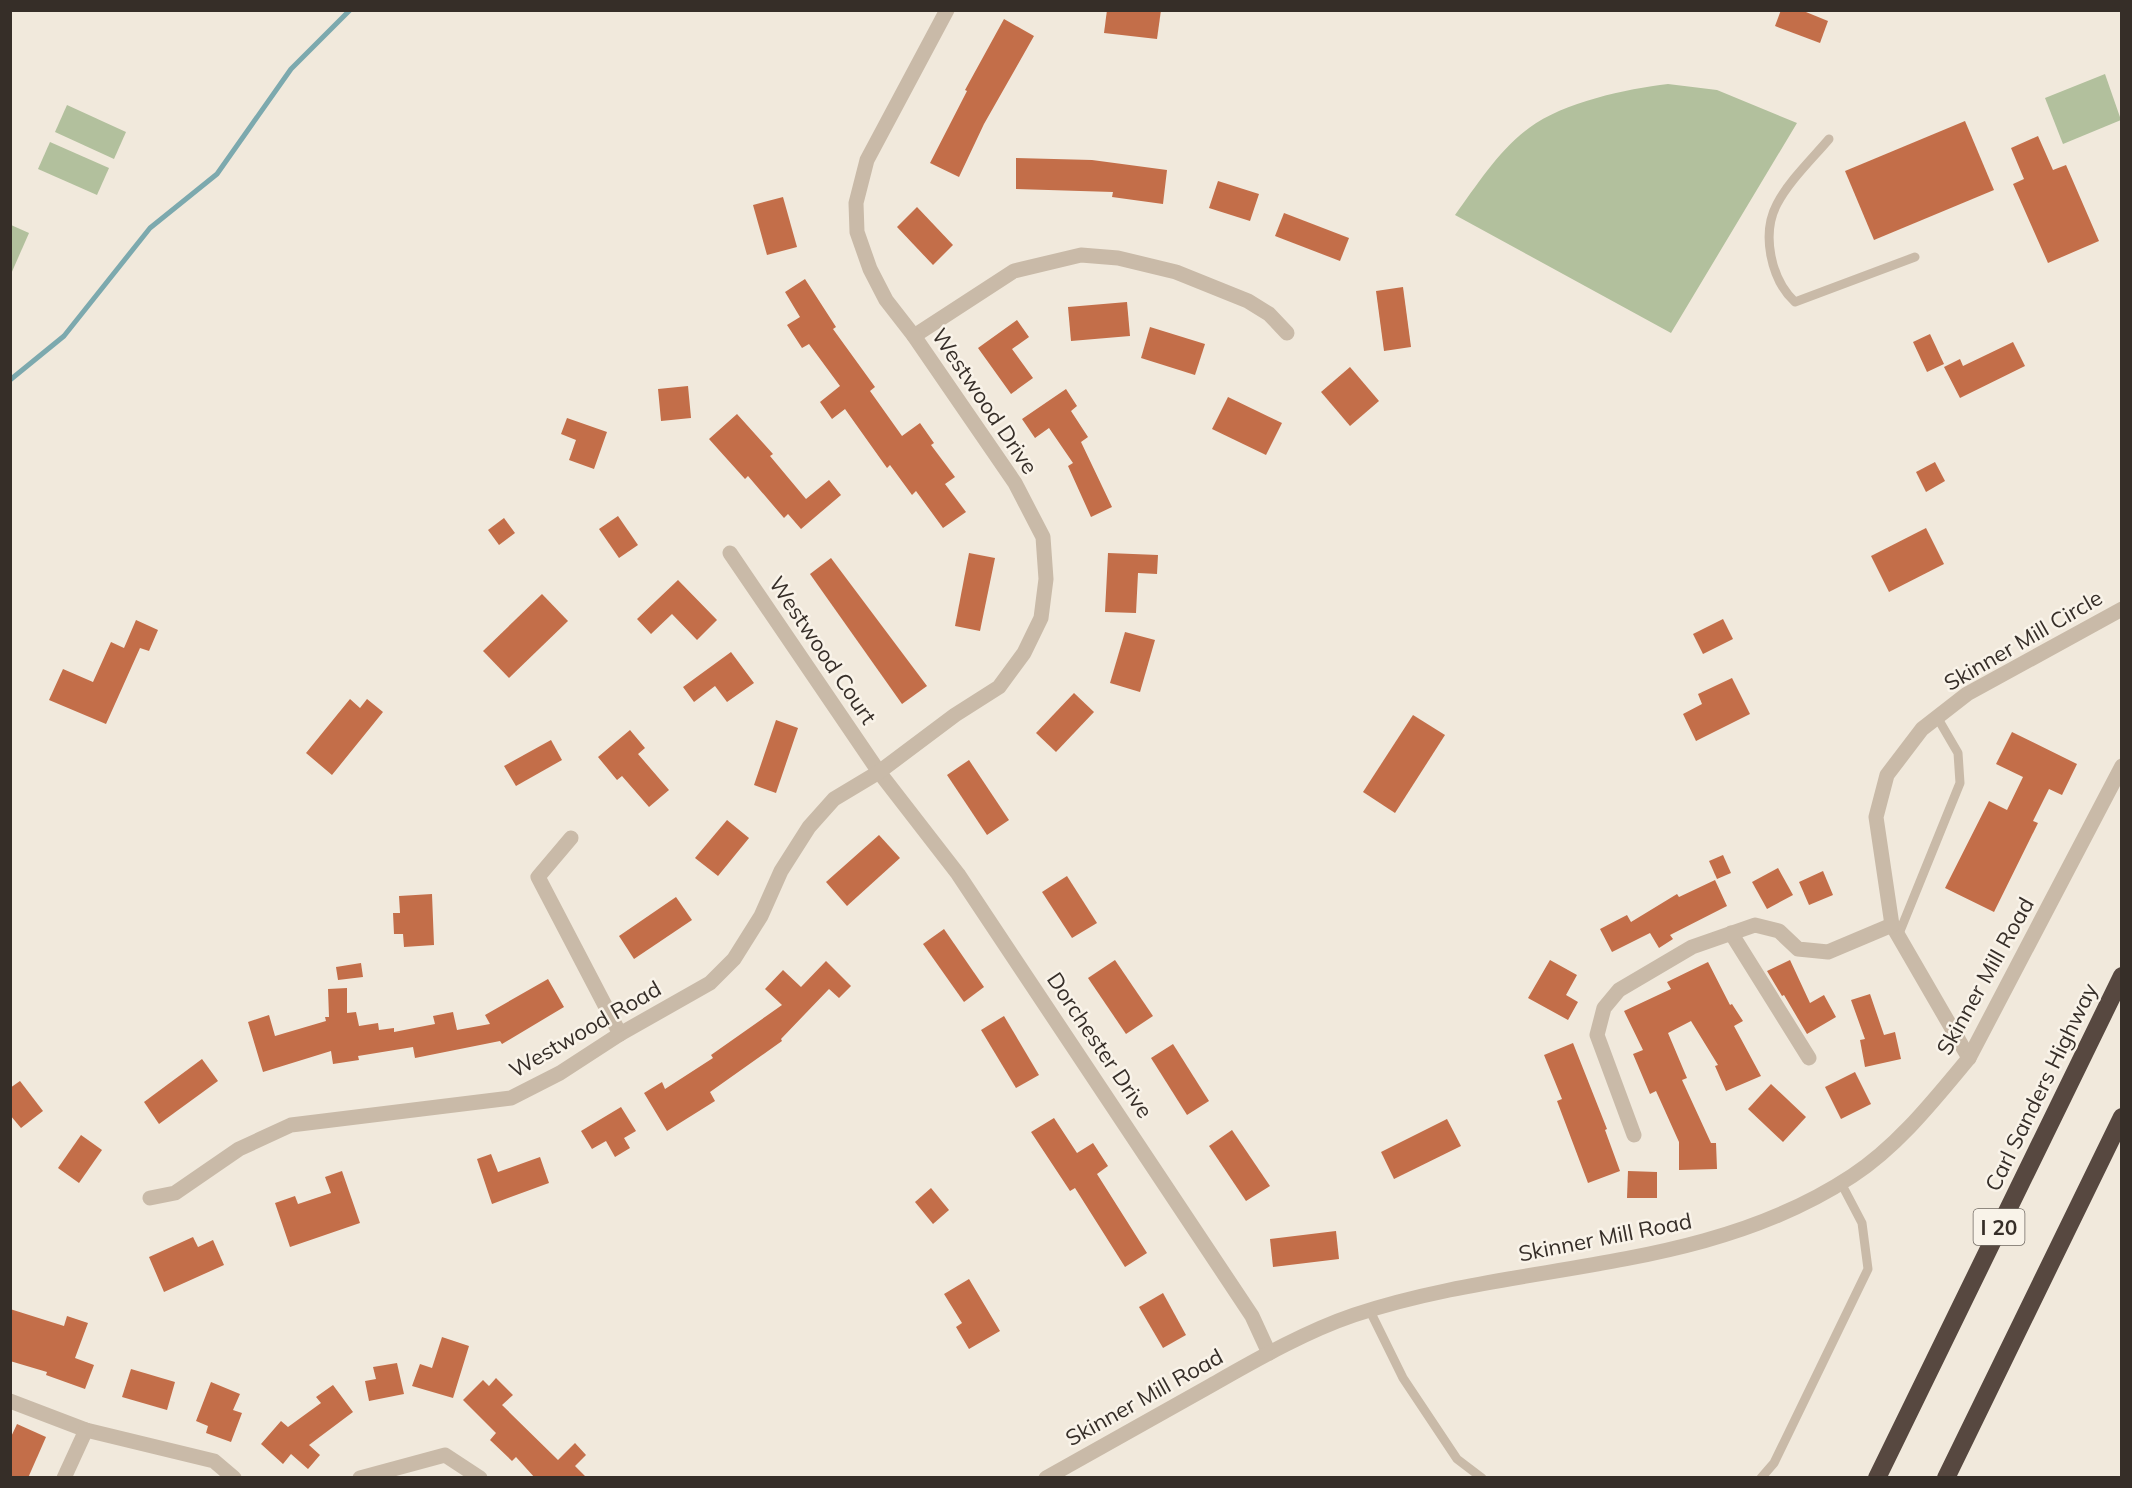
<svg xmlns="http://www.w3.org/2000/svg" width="2132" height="1488" viewBox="0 0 2132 1488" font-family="Mulish,sans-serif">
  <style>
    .green { fill: #b2c09d }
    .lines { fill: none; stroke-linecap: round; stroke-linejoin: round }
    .stream { stroke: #7ca9ae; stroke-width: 5 }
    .building { fill: #c36e49 }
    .service { stroke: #c9baa8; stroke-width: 9 }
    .minor { stroke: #c9baa8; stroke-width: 15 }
    .tertiary { stroke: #c9baa8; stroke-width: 15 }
    .motorway { stroke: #574840; stroke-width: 18 }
    .labels { text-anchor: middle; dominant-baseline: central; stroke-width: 5; stroke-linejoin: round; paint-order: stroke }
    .shield { fill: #f9f3e9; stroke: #706962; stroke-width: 1.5 }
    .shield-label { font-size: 21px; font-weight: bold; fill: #362e28 }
    .street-label { font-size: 22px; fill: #362e28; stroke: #f9f3e9 }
  </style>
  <rect width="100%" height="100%" fill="#f1e9dc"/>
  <!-- green -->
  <g class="green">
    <polygon points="2105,74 2121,120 2063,144 2045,98"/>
    <path d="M 1668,84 L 1717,90 L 1797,123 L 1671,333 L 1455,215 C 1477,185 1499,150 1529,128 C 1564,102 1626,89 1668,84 Z"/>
    <polygon points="67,105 126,132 114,159 55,132"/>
    <polygon points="50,142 109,168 97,195 38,169"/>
    <polygon points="11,225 29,233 11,274"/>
  </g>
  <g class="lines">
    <!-- stream -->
    <polyline class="stream" points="10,380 64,336 150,228 217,174 291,69 350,10"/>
  </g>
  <!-- building -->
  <g class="building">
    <polygon points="1107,10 1161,10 1157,39 1104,33"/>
    <polygon points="1781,10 1801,10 1828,21 1820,43 1775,26"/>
    <polygon points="1004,19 1034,36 984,124 959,177 930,163 967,91 965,90"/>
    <polygon points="1965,121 1994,190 1874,240 1845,171"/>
    <polygon points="2038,136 2053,170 2066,165 2099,241 2048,263 2013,184 2024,179 2011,148"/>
    <polygon points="1016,158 1092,160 1167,170 1163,204 1112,197 1113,192 1016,189"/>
    <polygon points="1218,181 1259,194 1250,221 1209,208"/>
    <polygon points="783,197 797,247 767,255 753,205"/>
    <polygon points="917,207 953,245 933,265 897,227"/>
    <polygon points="1284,213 1349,238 1340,261 1275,236"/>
    <polygon points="805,279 836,327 833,329 875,387 870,391 902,436 920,423 934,443 931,445 955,477 945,484 966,512 943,528 916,491 912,495 890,465 887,468 845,409 832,419 820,402 840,386 809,344 802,348 787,325 800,317 785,292"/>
    <polygon points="1403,287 1411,347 1384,351 1376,291"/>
    <polygon points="1127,302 1130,336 1071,341 1068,307"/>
    <polygon points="1017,320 1029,337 1012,349 1033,378 1011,394 978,348"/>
    <polygon points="1150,327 1205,344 1195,375 1141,358"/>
    <polygon points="1930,334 1944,364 1927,372 1913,342"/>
    <polygon points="2013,342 2025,366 1960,398 1944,367 1960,359 1963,366"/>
    <polygon points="1350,367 1379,401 1350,426 1321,392"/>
    <polygon points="688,386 691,418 661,421 658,389"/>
    <polygon points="1066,389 1077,406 1071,411 1088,437 1081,442 1112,507 1091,517 1068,466 1073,463 1049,428 1035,438 1022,419"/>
    <polygon points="1228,397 1282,423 1266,455 1212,429"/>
    <polygon points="737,414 773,454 770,456 806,499 829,480 841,495 801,529 788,514 784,518 748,476 745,479 709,439"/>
    <polygon points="567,418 607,432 594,469 569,460 576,440 561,434"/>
    <polygon points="1935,462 1945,481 1926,492 1916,472"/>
    <polygon points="618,516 638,545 619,558 599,529"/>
    <polygon points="504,518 515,533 499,545 488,530"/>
    <polygon points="1926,528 1944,564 1889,592 1871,556"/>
    <polygon points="969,553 995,558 980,631 955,626"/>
    <polygon points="1108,553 1158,555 1157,574 1138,573 1136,613 1105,612"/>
    <polygon points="831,558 927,686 902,704 810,574"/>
    <polygon points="678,580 717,620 697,640 672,614 651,634 637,619"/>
    <polygon points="542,594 568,621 509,678 483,651"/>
    <polygon points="1723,619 1733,639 1703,654 1693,634"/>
    <polygon points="136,620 158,630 149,651 140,648 106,724 49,700 63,669 93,682 111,642 124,648"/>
    <polygon points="1125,632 1155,640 1140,692 1110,683"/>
    <polygon points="731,652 754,683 727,702 715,686 694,702 683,687"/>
    <polygon points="1732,678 1750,714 1696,741 1683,714 1702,704 1698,694"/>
    <polygon points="1074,693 1094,712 1056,752 1036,733"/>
    <polygon points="350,699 360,708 367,699 383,712 332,775 306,753"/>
    <polygon points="1413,715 1445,735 1395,813 1363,792"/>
    <polygon points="776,720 798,728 776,793 754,785"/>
    <polygon points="630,730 645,748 638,754 669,790 649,807 622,776 617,780 598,757"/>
    <polygon points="2012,732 2077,764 2062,795 2049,789 2033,821 2038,823 1994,912 1945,888 1989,801 2007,810 2023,777 1996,764"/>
    <polygon points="551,740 562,760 516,786 504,766"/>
    <polygon points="969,760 1009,820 987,835 947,775"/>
    <polygon points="727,820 749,838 718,876 695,858"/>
    <polygon points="879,835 900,858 847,906 826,882"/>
    <polygon points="1723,855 1731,873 1717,879 1709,861"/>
    <polygon points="1778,868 1793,895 1767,909 1752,882"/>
    <polygon points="1823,871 1833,895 1809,905 1799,882"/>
    <polygon points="1067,876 1097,923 1072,938 1042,892"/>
    <polygon points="1715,880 1727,906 1670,935 1673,939 1659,948 1650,933 1612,952 1600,929 1627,915 1631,922 1677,894 1679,897"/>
    <polygon points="432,894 434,945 404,947 403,934 394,934 393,913 400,913 399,896"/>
    <polygon points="676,897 692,920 634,959 619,936"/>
    <polygon points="944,929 984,987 964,1002 923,944"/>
    <polygon points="1115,960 1153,1016 1126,1034 1088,978"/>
    <polygon points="1550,960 1577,975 1566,995 1578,1002 1568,1020 1528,998"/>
    <polygon points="1790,960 1810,1003 1824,995 1836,1017 1807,1034 1784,995 1782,996 1767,971"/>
    <polygon points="826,961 851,986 839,998 829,989 781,1039 782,1041 710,1092 715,1101 667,1131 644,1093 662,1082 665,1089 713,1058 711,1055 782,1005 765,989 783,970 801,987"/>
    <polygon points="1708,962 1730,1005 1732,1004 1743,1021 1734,1026 1761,1076 1726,1091 1715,1066 1718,1065 1691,1021 1668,1033 1687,1078 1682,1080 1711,1143 1716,1143 1717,1169 1679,1170 1679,1142 1656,1091 1650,1094 1633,1054 1643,1050 1624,1011 1671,989 1667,982"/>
    <polygon points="361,963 363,977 338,980 336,967"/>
    <polygon points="548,979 564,1007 502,1044 500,1041 415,1058 413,1047 358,1056 359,1060 333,1064 331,1051 263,1072 248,1022 269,1015 275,1036 326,1021 325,1017 329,1017 328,989 347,988 347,1013 356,1012 359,1026 378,1023 379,1030 394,1028 394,1032 435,1024 433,1016 453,1012 457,1030 490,1024 485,1015"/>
    <polygon points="1870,994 1884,1035 1895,1032 1901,1059 1865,1067 1860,1040 1865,1039 1851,1000"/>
    <polygon points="1004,1016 1039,1075 1016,1088 981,1030"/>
    <polygon points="1573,1043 1607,1129 1605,1130 1620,1171 1588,1183 1557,1101 1562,1099 1544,1055"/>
    <polygon points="1173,1044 1209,1101 1187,1115 1151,1058"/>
    <polygon points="202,1059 218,1081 159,1124 144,1102"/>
    <polygon points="1855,1072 1871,1104 1841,1119 1825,1087"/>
    <polygon points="20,1081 43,1111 21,1128 10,1115 10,1088"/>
    <polygon points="1771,1084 1806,1117 1783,1142 1748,1109"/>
    <polygon points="621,1107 636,1131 624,1138 630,1148 615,1157 606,1141 592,1149 581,1131"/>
    <polygon points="1054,1118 1077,1153 1093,1143 1108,1166 1097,1174 1147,1253 1125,1267 1075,1188 1070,1191 1031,1132"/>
    <polygon points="1447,1119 1461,1146 1394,1179 1381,1152"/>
    <polygon points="1232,1130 1270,1186 1246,1201 1209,1146"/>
    <polygon points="81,1135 102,1150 79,1183 58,1168"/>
    <polygon points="491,1154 498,1172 540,1157 549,1183 492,1204 477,1159"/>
    <polygon points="342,1171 360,1223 290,1247 275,1203 295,1196 298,1204 331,1193 325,1177"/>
    <polygon points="1628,1171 1657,1172 1657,1198 1627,1198"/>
    <polygon points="931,1188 949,1210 933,1224 915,1202"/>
    <polygon points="1336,1231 1339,1259 1273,1267 1270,1239"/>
    <polygon points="193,1237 198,1247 213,1240 224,1265 164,1292 149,1257"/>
    <polygon points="969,1279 1000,1331 969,1349 956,1327 962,1323 944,1294"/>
    <polygon points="1163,1293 1186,1335 1163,1348 1139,1307"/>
    <polygon points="10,1309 64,1326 67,1316 88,1323 75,1358 94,1365 85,1389 46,1375 47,1372 10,1361"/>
    <polygon points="442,1337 469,1346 453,1398 412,1386 420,1364 432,1368"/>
    <polygon points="397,1363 404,1394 369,1401 365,1381 376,1379 373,1367"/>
    <polygon points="131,1369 175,1382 167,1410 122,1397"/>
    <polygon points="496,1378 513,1395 502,1405 558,1460 575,1443 586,1455 575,1466 587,1478 535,1478 516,1457 512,1461 490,1440 496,1433 463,1400 483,1380 489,1386"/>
    <polygon points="211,1382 240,1394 233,1410 242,1413 231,1442 206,1433 208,1426 196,1421"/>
    <polygon points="333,1385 353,1412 309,1445 320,1455 308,1469 291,1454 283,1464 261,1444 281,1421 288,1427 321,1403 316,1397"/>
    <polygon points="17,1424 46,1437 28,1478 10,1478 10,1439"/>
  </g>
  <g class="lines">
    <!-- service -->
    <g class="service">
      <path d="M 1829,139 C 1812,159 1789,181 1777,204 C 1761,234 1771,280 1795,302 L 1915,257"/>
      <polyline points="1898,936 1960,783 1958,753 1937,717"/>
      <polyline points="1370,1311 1403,1378 1457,1459 1482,1478"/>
      <polyline points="1761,1478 1774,1463 1868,1269 1862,1223 1841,1183"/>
    </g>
    <!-- minor -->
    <g class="minor">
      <polyline points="914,336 1014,271 1081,255 1118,258 1176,272 1248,301 1269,314 1287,333"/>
      <polyline points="730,553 879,772 958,874 1252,1316 1269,1353"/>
      <polyline points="571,838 538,877 620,1034"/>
      <polyline points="1731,933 1809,1058"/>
      <polyline points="1969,1058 1892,925 1876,817 1887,775 1922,729 1967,694 2122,609"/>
      <polyline points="1634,1135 1597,1035 1604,1008 1619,990 1692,947 1755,925 1779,931 1798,949 1828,952 1892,925"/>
      <polyline points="150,1198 175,1193 239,1149 291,1125 511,1098 560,1073 620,1034 710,983 734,959 761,916 781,871 809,827 834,799 879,772 955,715 999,687 1024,653 1041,618 1046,579 1043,537 1015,483 914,336 886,300 870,269 857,232 856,203 867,160 947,10"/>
      <polyline points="10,1401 86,1430 214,1461 234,1478"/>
      <polyline points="64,1478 86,1430"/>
      <polyline points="360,1478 445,1455 480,1478"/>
    </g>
    <!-- tertiary -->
    <path class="tertiary" d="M 1046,1478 C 1101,1447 1155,1417 1210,1386 C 1256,1360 1304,1332 1354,1315 C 1519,1260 1702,1275 1852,1176 C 1898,1146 1934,1100 1969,1058 L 2122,766"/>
    <!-- motorway -->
    <g class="motorway">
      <polyline points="1877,1478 2122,976"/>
      <polyline points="1946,1478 2122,1117"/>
    </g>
  </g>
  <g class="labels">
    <!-- shield labels -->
    <rect class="shield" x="1973.5" y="1209" width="51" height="36" rx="4.5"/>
    <g class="shield-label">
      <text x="1999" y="1227">I 20</text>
    </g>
    <!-- street labels -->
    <g class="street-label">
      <text transform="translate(985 401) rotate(56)">Westwood Drive</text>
      <text transform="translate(2023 640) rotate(-30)">Skinner Mill Circle</text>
      <text transform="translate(823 650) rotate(56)">Westwood Court</text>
      <text transform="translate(1985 976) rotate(-61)">Skinner Mill Road</text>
      <text transform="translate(585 1029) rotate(-30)">Westwood Road</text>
      <text transform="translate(1100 1045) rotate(56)">Dorchester Drive</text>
      <text transform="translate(2041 1087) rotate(-64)">Carl Sanders Highway</text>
      <text transform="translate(1605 1237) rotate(-11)">Skinner Mill Road</text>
      <text transform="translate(1144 1397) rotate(-29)">Skinner Mill Road</text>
    </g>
  </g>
  <!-- border -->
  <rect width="2132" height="1488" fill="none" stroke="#362e28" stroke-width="24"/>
</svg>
